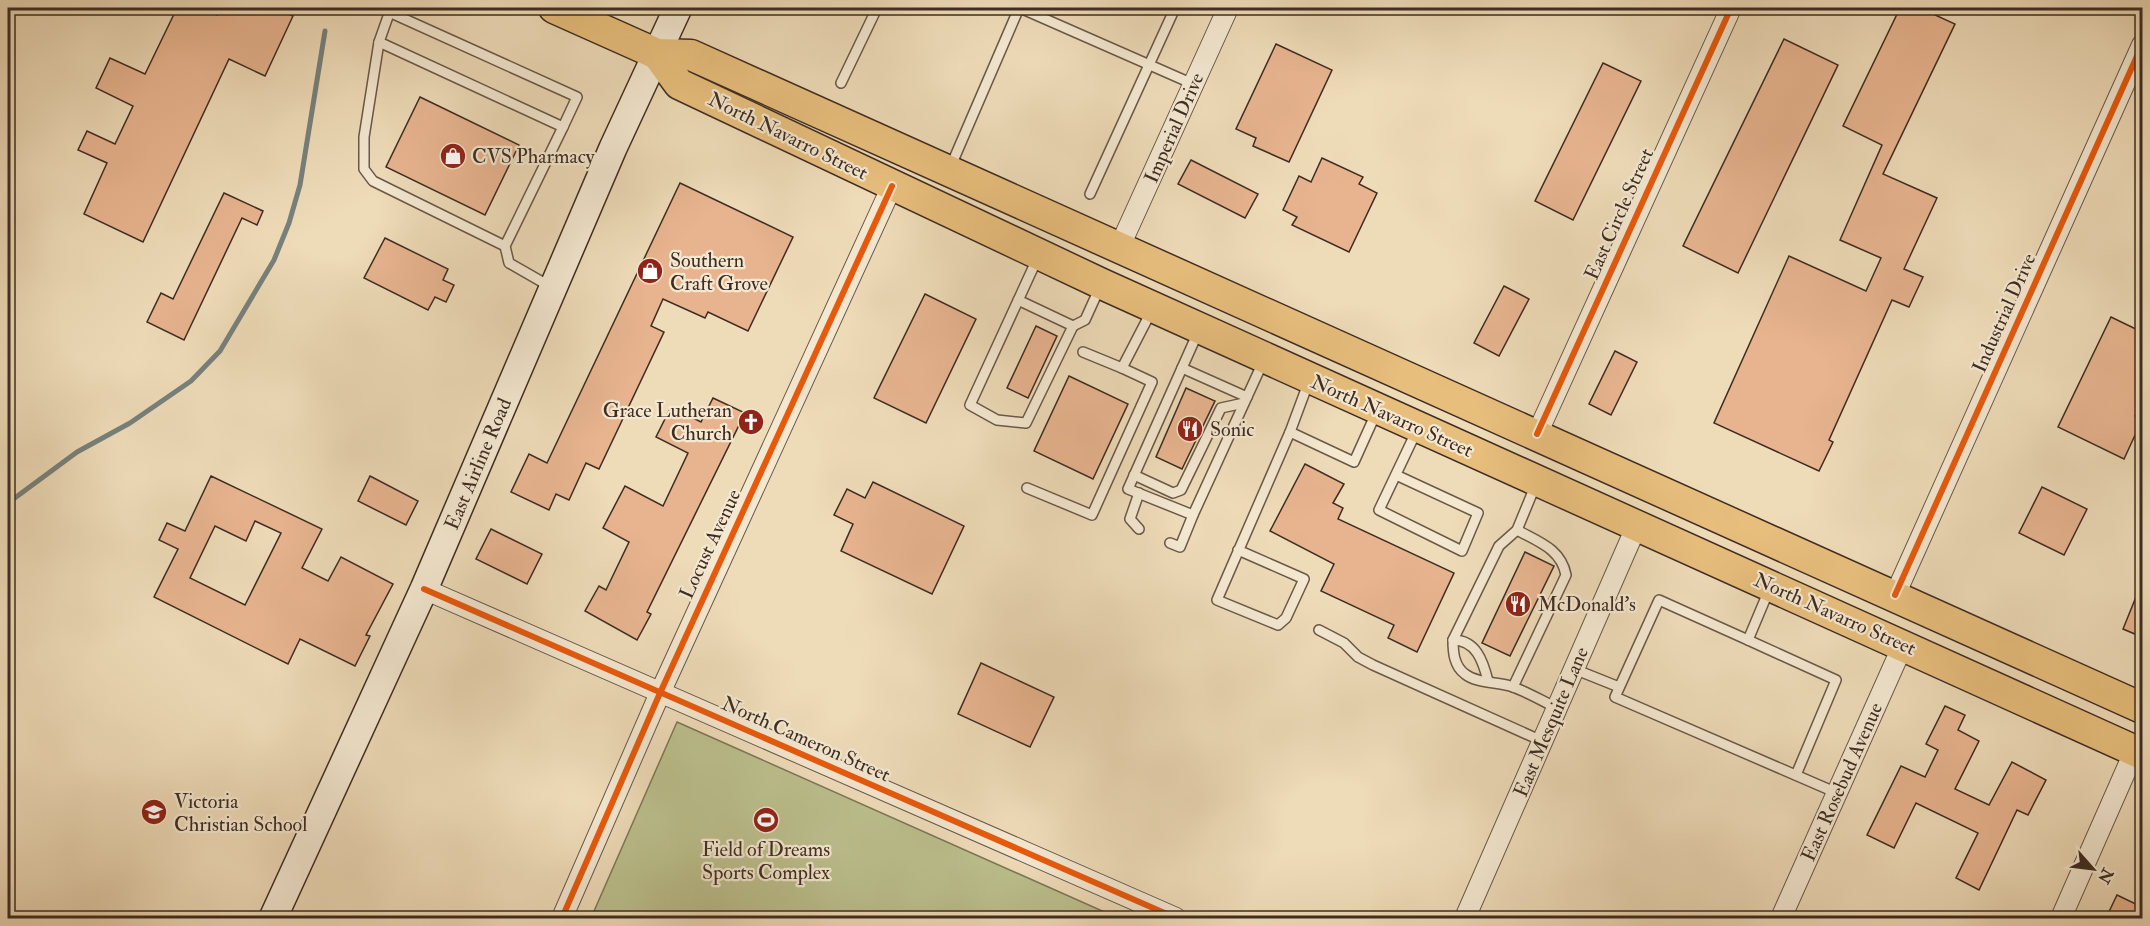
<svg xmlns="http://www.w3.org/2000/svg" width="2150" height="926" viewBox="0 0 2150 926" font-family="'IM FELL Double Pica',serif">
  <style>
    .pitch { fill: #bbbf8d; stroke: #7c7658; stroke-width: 1.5 }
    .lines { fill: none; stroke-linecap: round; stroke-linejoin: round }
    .stream { stroke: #77817d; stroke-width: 5 }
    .building { fill: #e7b48f; stroke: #3e2c22; stroke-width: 1.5; fill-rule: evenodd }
    .service-casing { stroke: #6a5848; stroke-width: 12 }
    .minor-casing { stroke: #6a5848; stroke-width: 22 }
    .secondary-casing { stroke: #3e2c22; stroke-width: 30 }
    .primary-casing { stroke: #3e2c22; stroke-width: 33 }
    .service { stroke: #f4e8d1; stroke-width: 9 }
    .minor { stroke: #f4e8d1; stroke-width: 20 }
    .secondary { stroke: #f4e8d1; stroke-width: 27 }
    .primary { stroke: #e7be7c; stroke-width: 30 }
    .cycleway-casing { stroke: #f4e8d1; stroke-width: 10 }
    .cycleway { stroke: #e8590c; stroke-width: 6 }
    .labels { text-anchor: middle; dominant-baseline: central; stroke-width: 4.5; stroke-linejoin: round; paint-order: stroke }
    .street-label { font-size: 20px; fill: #3e2c22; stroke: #f4e8d1 }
    .poi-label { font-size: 20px; fill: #3e2c22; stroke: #f4e8d1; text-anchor: start }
  </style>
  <rect width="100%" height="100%" fill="#eedbb8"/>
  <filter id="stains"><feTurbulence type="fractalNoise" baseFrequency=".00333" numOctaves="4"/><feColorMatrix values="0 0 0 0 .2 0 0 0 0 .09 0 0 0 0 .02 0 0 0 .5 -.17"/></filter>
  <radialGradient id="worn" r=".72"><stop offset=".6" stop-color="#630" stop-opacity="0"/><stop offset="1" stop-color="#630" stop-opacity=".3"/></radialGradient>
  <!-- pitch -->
  <polygon class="pitch" points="677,722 1118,918 591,918"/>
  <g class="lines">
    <!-- stream -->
    <polyline class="stream" points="8,503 77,452 130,423 191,381 220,351 274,260 289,223 300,185 325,31"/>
  </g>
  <!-- building -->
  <g class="building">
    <polygon points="177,8 200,8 217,15 221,8 275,8 293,16 265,76 229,59 143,242 84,214 107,163 78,150 87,131 115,144 133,106 96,88 110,58 145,74"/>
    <polygon points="1900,8 1920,8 1955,24 1883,174 1937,198 1904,269 1923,277 1909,307 1892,300 1829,440 1833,442 1819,471 1714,423 1789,256 1866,291 1881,258 1840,240 1882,145 1843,126"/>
    <polygon points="1784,39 1838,65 1738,273 1683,246"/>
    <polygon points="1276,44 1332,70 1289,162 1253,146 1256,138 1236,129"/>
    <polygon points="1603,63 1641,81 1573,220 1535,201"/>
    <polygon points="420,97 519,145 485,215 386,167"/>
    <polygon points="1322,158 1363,177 1359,184 1377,193 1349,252 1292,225 1297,217 1283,210 1299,176 1311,182"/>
    <polygon points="1191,160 1258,194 1245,218 1178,184"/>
    <polygon points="680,183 793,237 748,331 708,312 705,318 663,299 651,326 664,332 599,469 586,463 569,500 556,494 549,510 511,492 529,454 547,463"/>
    <polygon points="224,193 263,211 257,225 242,218 184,340 147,322 161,293 173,299"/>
    <polygon points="385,238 448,269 443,280 454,285 446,302 435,297 428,310 364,278"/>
    <polygon points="1504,286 1529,299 1499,356 1474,343"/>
    <polygon points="925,294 976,319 926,423 874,398"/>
    <polygon points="2111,317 2142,332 2142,400 2135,416 2142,420 2124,459 2058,427"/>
    <polygon points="1036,326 1057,336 1028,398 1007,388"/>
    <polygon points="1615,351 1637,362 1611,415 1589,404"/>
    <polygon points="1069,376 1128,404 1093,479 1034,451"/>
    <polygon points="1186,388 1215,401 1182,469 1156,457"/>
    <polygon points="713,398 745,413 647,612 651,614 637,640 585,611 599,586 606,590 629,542 603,528 625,486 663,506 688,453 656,437 671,407 701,422"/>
    <polygon points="1305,464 1344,484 1333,503 1343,508 1338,519 1454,573 1417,652 1388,638 1394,625 1321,591 1334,564 1270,531"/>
    <path d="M 211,476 L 322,529 L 302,568 L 328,581 L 341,557 L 393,584 L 366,635 L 370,636 L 355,666 L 300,639 L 288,664 L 154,597 L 178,549 L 159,540 L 167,523 L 185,531 ZM 255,521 L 281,533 L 245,605 L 190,578 L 215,526 L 246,541 Z"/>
    <polygon points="370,476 418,501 406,525 358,501"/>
    <polygon points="873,482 964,526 932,594 841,551 853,524 834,515 847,489 865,498"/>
    <polygon points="2042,487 2087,509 2064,555 2019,533"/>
    <polygon points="491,529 542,554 527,584 476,559"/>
    <polygon points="1525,552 1554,566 1510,656 1482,643"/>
    <polygon points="2142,582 2142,637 2123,629"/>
    <polygon points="981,663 1054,697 1030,747 958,714"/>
    <polygon points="1945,706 1965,715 1958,730 1979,741 1955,789 1989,805 2012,762 2046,780 2028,815 2017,810 1979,890 1956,878 1978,833 1916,803 1894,848 1867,835 1901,766 1925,777 1938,750 1926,744"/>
    <polygon points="2117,895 2142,907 2142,918 2106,918"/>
  </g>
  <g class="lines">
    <!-- service casing -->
    <g class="service-casing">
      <g id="service">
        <polyline points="391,8 379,42 563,127 505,246 509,263 551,287"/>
        <polyline points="1020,8 1193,84"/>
        <polyline points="389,12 577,97 563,127"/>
        <polyline points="379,42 364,137 364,169 373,181 505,246"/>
        <polyline points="841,83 877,8"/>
        <polyline points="950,168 1019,8"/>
        <polyline points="1090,194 1175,8"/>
        <polyline points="1018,300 1073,326 1026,423 997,420 970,405 1038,257"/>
        <polyline points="1073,326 1085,320 1100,287"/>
        <polyline points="1199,330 1128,489 1193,515 1263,362"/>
        <polyline points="1083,352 1122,368 1152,310"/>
        <polyline points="1182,368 1247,397"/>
        <polyline points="1309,381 1290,432 1354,462 1377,411"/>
        <polyline points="1134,475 1173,493 1181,490 1221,408 1244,403"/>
        <polyline points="1396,475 1478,513 1462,551 1379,510 1417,430"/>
        <path d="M 1536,484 L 1517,530 L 1499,546 L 1453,640 C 1453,652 1454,666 1465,674 C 1476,683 1496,682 1510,686 C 1526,691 1542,701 1557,708"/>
        <polyline points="1027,488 1092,515 1152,382 1122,368"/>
        <polyline points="1139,529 1130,519 1139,493"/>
        <polyline points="1170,543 1180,547 1193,515"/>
        <polyline points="1238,550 1304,579 1286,618 1278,625 1217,600 1290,432"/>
        <polyline points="1769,590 1748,640 1659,600 1615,697 1837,793"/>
        <polyline points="1319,630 1344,643 1358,657 1373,665 1542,741"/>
        <path d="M 1453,640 C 1476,640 1483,661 1488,681"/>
        <polyline points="1748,640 1836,680 1796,775"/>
        <polyline points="1574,669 1619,687"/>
        <path d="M 1513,687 L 1566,575 C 1561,549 1539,542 1517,530"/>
      </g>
    </g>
    <!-- minor casing -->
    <g class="minor-casing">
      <g id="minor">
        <polyline points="1119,248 1228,8"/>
        <polyline points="1537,434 1731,8"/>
        <polyline points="424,589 1176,918"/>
        <polyline points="1895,595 2142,45"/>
        <polyline points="562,918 660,693 892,186"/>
        <polyline points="1465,918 1637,525"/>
        <polyline points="1781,918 1903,645"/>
        <polyline points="2061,918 2135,750"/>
      </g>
    </g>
    <!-- secondary casing -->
    <g class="secondary-casing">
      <polyline id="secondary" points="273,918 424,589 613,148 678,8"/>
    </g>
    <!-- primary casing -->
    <g class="primary-casing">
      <g id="primary">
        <polyline points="554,8 657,54 691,55 2142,708"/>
        <polyline points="657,54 679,84 1102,284 2142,754"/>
      </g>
    </g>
    <!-- service -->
    <use href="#service" class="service"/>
    <!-- minor -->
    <use href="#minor" class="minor"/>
    <!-- secondary -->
    <use href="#secondary" class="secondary"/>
    <!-- primary -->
    <use href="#primary" class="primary"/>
    <!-- cycleway casing -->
    <g class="cycleway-casing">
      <g id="cycleway">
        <polyline points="1537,434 1731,8"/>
        <polyline points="424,589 1176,918"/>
        <polyline points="1895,595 2142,45"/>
        <polyline points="562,918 660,693 892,186"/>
      </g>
    </g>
    <!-- cycleway -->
    <use href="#cycleway" class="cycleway"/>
  </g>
  <!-- icons -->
  <defs>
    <g id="shop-disc" transform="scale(1.35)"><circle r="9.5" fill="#8f2418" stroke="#f4e8d1"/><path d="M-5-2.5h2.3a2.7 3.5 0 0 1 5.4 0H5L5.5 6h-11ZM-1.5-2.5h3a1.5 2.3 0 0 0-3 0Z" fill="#fff"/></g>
    <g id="church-disc" transform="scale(1.35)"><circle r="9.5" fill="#8f2418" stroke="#f4e8d1"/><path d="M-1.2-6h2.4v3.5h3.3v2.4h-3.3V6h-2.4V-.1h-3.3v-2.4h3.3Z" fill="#fff"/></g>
    <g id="restaurant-disc" transform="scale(1.35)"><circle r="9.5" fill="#8f2418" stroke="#f4e8d1"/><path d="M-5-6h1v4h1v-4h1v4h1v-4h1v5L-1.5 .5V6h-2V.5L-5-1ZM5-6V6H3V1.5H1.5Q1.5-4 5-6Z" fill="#fff"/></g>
    <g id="school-disc" transform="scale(1.35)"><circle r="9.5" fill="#8f2418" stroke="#f4e8d1"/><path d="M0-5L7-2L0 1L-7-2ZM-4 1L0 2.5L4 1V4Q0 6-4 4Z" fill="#fff"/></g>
    <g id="stadium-disc" transform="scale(1.35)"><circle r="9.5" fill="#8f2418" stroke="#f4e8d1"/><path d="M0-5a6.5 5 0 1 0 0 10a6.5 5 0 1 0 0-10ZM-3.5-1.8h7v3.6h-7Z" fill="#fff"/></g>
  </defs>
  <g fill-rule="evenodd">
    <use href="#shop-disc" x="453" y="156"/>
    <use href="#shop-disc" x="650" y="271"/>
    <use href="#church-disc" x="751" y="422"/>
    <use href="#restaurant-disc" x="1190" y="429"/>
    <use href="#restaurant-disc" x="1518" y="604"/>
    <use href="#school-disc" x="154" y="812"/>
    <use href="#stadium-disc" x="766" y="820"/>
  </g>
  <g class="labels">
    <!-- street labels -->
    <g class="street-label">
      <text transform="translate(1174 128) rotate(-66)">Imperial Drive</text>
      <text transform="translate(788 136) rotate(26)">North Navarro Street</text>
      <text transform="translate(1619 214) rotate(-66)">East Circle Street</text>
      <text transform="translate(2004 313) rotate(-66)">Industrial Drive</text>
      <text transform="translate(1392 416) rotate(24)">North Navarro Street</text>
      <text transform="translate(478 464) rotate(-67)">East Airline Road</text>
      <text transform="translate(710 544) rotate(-65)">Locust Avenue</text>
      <text transform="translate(1835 614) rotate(24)">North Navarro Street</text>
      <text transform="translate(1551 722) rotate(-67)">East Mesquite Lane</text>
      <text transform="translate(806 739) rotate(24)">North Cameron Street</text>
      <text transform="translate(1842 782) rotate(-66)">East Rosebud Avenue</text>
    </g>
    <!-- poi labels -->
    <g class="poi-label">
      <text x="472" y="156">CVS Pharmacy</text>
      <text x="670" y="260">Southern<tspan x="670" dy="23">Craft Grove</tspan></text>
      <text x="732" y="410" text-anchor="end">Grace Lutheran<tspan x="732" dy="23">Church</tspan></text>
      <text x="1210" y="429">Sonic</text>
      <text x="1538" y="604">McDonald's</text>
      <text x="174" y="801">Victoria<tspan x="174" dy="23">Christian School</tspan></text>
      <text x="766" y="849" text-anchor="middle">Field of Dreams<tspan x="766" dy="23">Sports Complex</tspan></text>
    </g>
  </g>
  <!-- margin -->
  <rect width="2150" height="926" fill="none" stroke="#eedbb8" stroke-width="30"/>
  <rect x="9" y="9" width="2132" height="908" fill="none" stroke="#3e2c22" stroke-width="3"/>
  <rect x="15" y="15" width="2120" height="896" fill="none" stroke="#3e2c22" stroke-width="1.5"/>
  <!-- north arrow -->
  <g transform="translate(2093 869) rotate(118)" stroke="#f4e8d1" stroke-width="4.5" paint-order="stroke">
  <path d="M0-4.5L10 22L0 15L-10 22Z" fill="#3e2c22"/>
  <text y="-9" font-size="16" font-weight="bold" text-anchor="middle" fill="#3e2c22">N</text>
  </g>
  <rect width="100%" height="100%" filter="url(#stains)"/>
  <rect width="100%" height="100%" fill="url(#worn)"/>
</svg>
